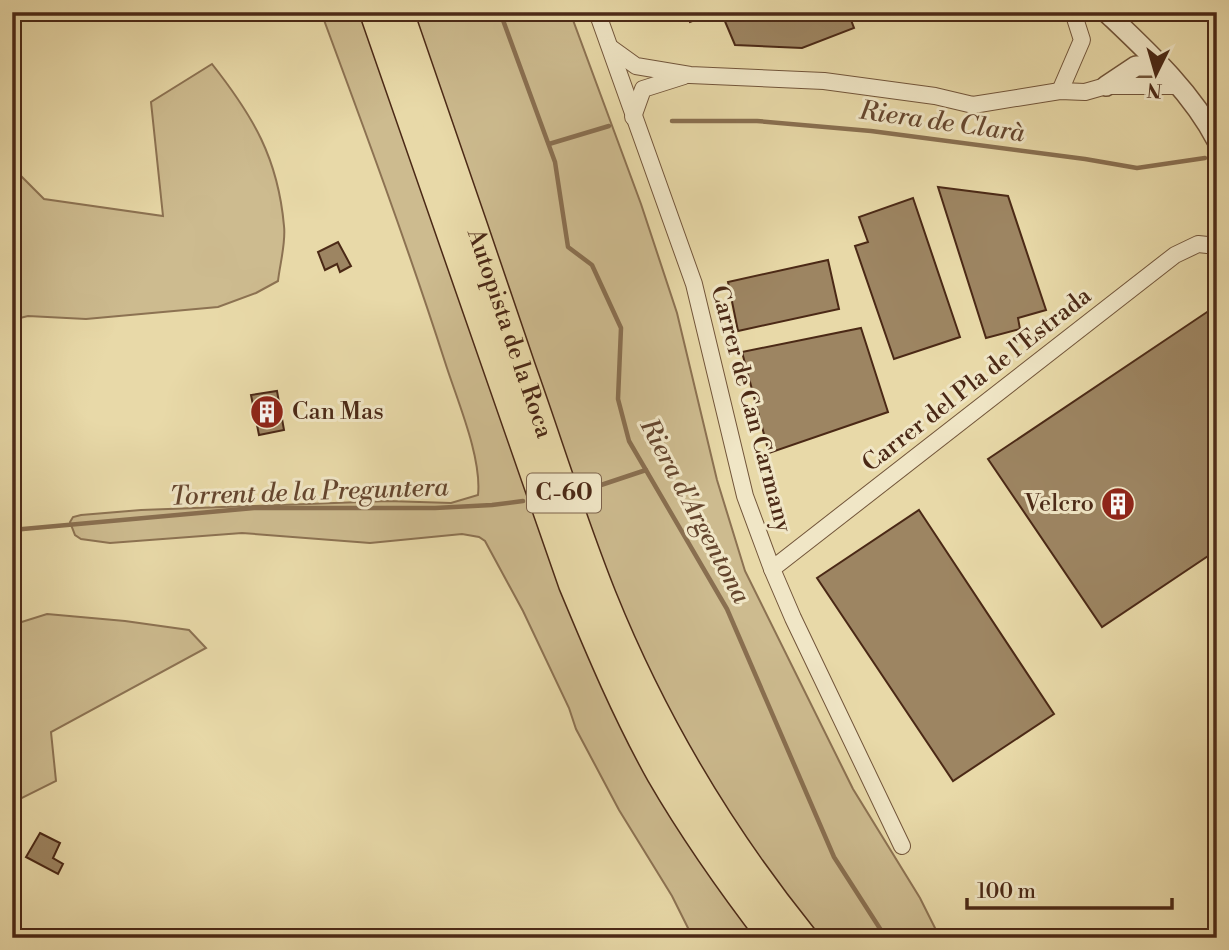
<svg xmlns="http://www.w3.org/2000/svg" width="1229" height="950" viewBox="0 0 1229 950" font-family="'Libre Bodoni',serif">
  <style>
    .green { fill: #cdbb8f; stroke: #8c7252; stroke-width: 2 }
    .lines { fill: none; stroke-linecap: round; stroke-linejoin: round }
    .stream { stroke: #896f50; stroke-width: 4.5 }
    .building { fill: #9d8562; stroke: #4b2916; stroke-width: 2 }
    .minor-casing { stroke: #72553a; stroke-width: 18 }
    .tertiary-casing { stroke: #72553a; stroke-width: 22 }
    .motorway-casing { stroke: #4b2916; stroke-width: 31 }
    .minor { stroke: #f0e6c6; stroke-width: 16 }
    .tertiary { stroke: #f0e6c6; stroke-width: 19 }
    .motorway { stroke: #e8d9a8; stroke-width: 28 }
    .labels { text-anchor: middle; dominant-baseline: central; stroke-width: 6; stroke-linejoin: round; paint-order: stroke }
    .shield { fill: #f0e6c6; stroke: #7c624b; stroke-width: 2 }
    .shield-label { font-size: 23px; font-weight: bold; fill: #4b2916 }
    .street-label { font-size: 24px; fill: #4b2916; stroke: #f0e6c6 }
    .poi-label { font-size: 24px; fill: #4b2916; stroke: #f0e6c6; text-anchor: start }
    .water-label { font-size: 26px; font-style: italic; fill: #65462e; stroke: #f0e6c6 }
  </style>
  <rect width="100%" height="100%" fill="#e8d9a8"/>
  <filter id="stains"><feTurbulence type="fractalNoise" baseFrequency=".00286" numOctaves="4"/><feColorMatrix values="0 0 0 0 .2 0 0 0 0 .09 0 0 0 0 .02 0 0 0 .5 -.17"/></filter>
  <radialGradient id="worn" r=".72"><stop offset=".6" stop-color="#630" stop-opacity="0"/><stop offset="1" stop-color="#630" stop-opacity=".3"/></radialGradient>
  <!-- green -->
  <g class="green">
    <path d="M 321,12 L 570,12 L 641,204 L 677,313 L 717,480 L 745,571 L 853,789 L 920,898 L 940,938 L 693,938 L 672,896 L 619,810 L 576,729 L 569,708 L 523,611 L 485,541 L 479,537 L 462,534 L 370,543 L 242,533 L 110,543 L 81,539 L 75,535 L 70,522 L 73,517 L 81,515 L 141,510 L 388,501 L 451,503 L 478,495 C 482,457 457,400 445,362 C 407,244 364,128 321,12 Z"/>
    <path d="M 212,64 C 253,116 278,158 284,226 C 286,243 280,263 278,281 L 256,293 L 218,307 L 86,319 L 28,316 L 12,320 L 12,167 L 44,199 L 163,216 L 151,102 Z"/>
    <polygon points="47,614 125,621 189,630 206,648 51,732 56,781 12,803 12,625"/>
  </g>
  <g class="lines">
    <!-- stream -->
    <g class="stream">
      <polyline points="500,12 555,162 568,247 592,265 621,328 618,399 629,441 727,609 834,857 886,938"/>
      <polyline points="672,121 757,121 871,131 1085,159 1137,168 1205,158"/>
      <polyline points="549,144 609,126"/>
      <polyline points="583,491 646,470"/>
      <polyline points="12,530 254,508 435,508 492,505 523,501"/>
    </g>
  </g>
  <!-- building -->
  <g class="building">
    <polygon points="687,12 716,12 690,22"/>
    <polygon points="721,12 848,12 854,28 802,48 735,45"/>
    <polygon points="938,187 1008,196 1046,310 1018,318 1020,329 986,338"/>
    <polygon points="913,198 960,337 894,359 855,246 868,242 859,217"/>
    <polygon points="338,242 351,266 340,272 337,264 325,270 318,252"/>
    <polygon points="828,260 839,309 738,331 728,282"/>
    <polygon points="1216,306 1217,550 1102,627 988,459"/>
    <polygon points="861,328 888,412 769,453 742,352"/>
    <polygon points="277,391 284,430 259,435 251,395"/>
    <polygon points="919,510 1054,714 953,781 817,578"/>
    <polygon points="40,833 60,843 53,858 63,864 58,874 26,857"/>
  </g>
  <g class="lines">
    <!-- minor casing -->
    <g class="minor-casing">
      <g id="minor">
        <polyline points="597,12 694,284 745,496 772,569 793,618 902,846"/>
        <polyline points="611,48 636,66 690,75 824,81 935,96 973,105 1060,91 1085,92 1106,86 1179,86"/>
        <polyline points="1060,91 1082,40 1073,12"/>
        <polyline points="633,117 643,89 684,76"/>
        <polyline points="772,569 1175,255 1198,244 1217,246"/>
      </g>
    </g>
    <!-- tertiary casing -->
    <g class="tertiary-casing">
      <g id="tertiary">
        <path d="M 1106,12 C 1147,51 1191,91 1217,141"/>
        <polyline points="1106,86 1136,66 1159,66"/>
      </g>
    </g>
    <!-- motorway casing -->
    <g class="motorway-casing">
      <g id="motorway">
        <path d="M 374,12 L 573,584 C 600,649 627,713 661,774 C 694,831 733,886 773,938"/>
        <path id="s1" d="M 399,12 C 440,131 481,249 521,368 C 548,444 572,522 602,597 C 652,721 719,834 803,938"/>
      </g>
    </g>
    <!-- minor -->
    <use href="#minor" class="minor"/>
    <!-- tertiary -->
    <use href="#tertiary" class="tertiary"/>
    <!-- motorway -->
    <use href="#motorway" class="motorway"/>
  </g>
  <!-- icons -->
  <defs>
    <g id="building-disc" transform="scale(1.75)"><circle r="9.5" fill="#8f2418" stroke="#f0e6c6"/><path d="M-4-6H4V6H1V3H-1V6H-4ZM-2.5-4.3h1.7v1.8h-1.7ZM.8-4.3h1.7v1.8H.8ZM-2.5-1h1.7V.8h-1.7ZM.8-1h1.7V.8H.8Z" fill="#fff"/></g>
  </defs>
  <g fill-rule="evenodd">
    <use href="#building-disc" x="267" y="412"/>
    <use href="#building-disc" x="1118" y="504"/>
  </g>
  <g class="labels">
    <!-- shield labels -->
    <rect class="shield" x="527" y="473.5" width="74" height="39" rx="5"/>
    <g class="shield-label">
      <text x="564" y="493">C-60</text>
    </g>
    <!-- street labels -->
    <g class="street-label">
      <text stroke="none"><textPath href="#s1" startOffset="340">Autopista de la Roca</textPath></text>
      <text transform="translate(977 380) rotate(-38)">Carrer del Pla de l'Estrada</text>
      <text transform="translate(751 409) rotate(75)">Carrer de Can Carmany</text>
    </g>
    <!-- poi labels -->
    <g class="poi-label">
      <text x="292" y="412">Can Mas</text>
      <text x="1094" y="504" text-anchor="end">Velcro</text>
    </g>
    <!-- water labels -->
    <g class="water-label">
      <text transform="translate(942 122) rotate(8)">Riera de Clarà</text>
      <text transform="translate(309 492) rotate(-2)">Torrent de la Preguntera</text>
      <text transform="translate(695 511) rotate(62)">Riera d'Argentona</text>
    </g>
  </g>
  <!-- margin -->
  <rect width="1229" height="950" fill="none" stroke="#e8d9a8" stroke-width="42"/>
  <rect x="14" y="14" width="1201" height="922" fill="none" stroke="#4b2916" stroke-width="3.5"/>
  <rect x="21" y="21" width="1187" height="908" fill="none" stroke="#4b2916" stroke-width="2"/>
  <!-- north arrow -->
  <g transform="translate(1156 74) rotate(185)" stroke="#f0e6c6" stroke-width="5" paint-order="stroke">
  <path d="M0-5L12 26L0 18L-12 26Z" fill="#4b2916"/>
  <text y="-10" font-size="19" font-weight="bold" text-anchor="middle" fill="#4b2916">N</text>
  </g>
  <!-- scale -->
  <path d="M967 898v10h205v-10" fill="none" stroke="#4b2916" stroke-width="3.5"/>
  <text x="977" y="898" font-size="21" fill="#4b2916" stroke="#f0e6c6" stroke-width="5" paint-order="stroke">100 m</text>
  <rect width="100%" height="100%" filter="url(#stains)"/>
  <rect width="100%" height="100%" fill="url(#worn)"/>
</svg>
